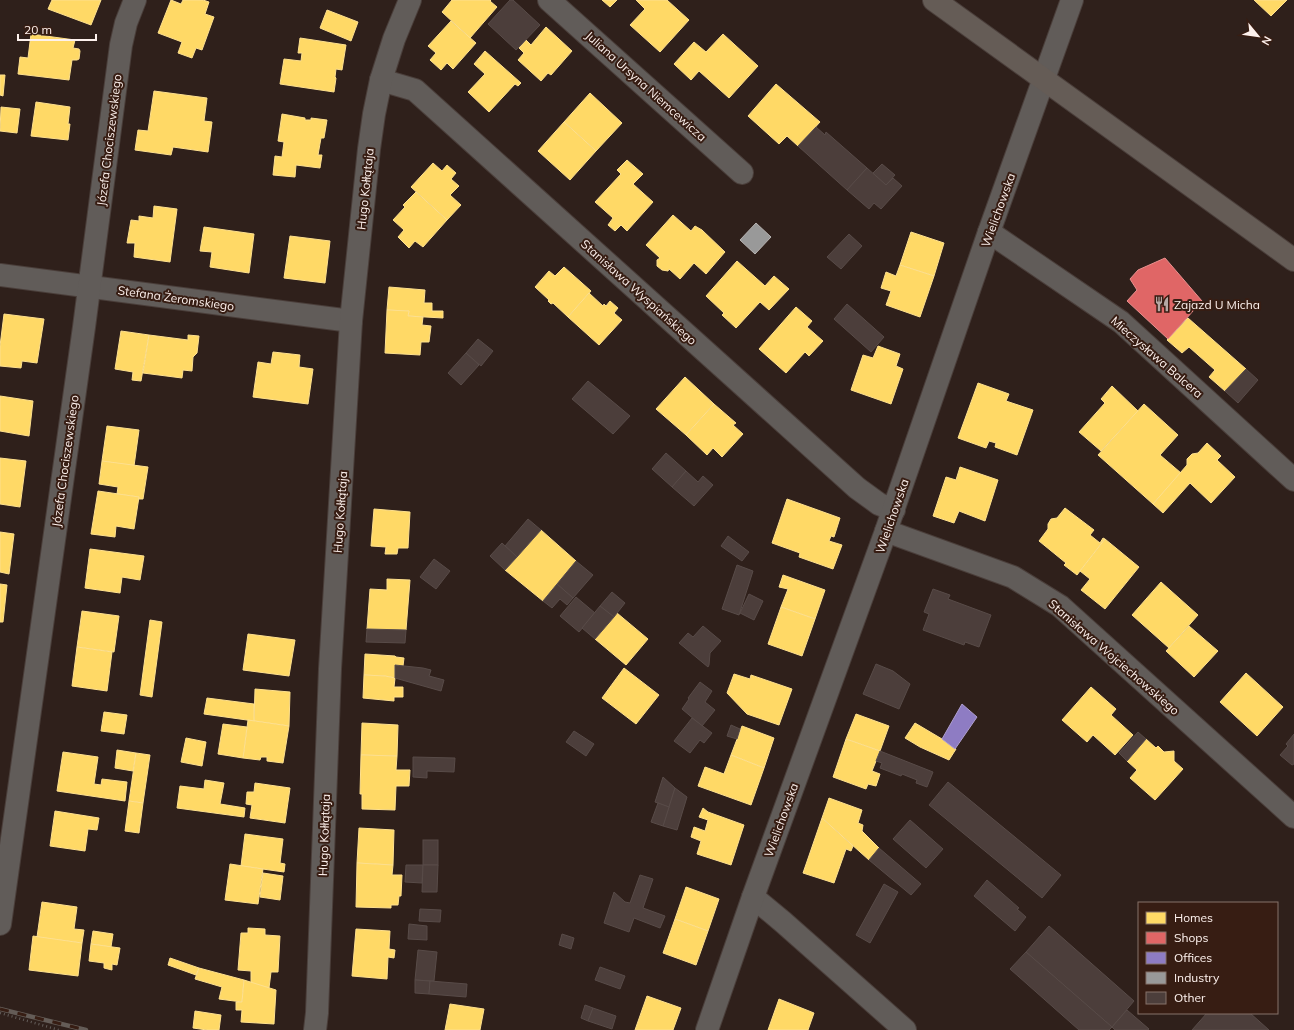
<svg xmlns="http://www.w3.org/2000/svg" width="1294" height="1030" viewBox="0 0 1294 1030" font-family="Mulish,sans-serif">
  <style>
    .homes { fill: #ffd966; stroke: #fee08e }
    .shops { fill: #e06666; stroke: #e9908e }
    .offices { fill: #8e7cc3; stroke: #af9fd0 }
    .industry { fill: #999; stroke: #b7b3b2 }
    .building { fill: #4c3e3b; stroke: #584b48 }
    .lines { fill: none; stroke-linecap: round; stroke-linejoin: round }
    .minor-casing { stroke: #4a3e3a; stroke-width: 24 }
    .major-casing { stroke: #4a3e3a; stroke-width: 24 }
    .path { stroke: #645d5a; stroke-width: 2.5; stroke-dasharray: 1 3; stroke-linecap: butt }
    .minor { stroke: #615c59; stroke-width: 22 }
    .major { stroke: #655c56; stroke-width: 22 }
    .rail-casing { stroke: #645c57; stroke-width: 4.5 }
    .rail { stroke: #371d13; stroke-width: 3; stroke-dasharray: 9; stroke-linecap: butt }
    .labels { text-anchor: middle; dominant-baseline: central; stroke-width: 4; stroke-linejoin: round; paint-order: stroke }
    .street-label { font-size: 12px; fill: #fdf1ed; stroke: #371d13 }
    .poi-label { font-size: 12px; fill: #fdf1ed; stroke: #371d13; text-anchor: start }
  </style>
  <rect width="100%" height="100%" fill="#2f201b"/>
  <!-- homes -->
  <g class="homes">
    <polygon points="52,0 101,0 91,25 48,9"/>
    <polygon points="171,0 181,4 183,0 203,0 209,2 205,14 214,17 202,50 196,48 192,58 178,53 182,42 158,33"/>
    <polygon points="452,0 491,0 490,1 497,7 470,38 442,12"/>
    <polygon points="602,0 617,0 610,7"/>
    <polygon points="636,0 667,0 689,20 660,52 630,25 645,9"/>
    <polygon points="1254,0 1287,0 1271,16"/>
    <polygon points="327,10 358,22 351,41 320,28"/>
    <polygon points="451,21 476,43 453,69 447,63 441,70 430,60 436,53 428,46"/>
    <polygon points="546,27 572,51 551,75 548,73 541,81 518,60 524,53 519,48 526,40 531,45"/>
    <polygon points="31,34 75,40 73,48 79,49 80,51 79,59 77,60 72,60 69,80 18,74 20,57 28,58"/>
    <polygon points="723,34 758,66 729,98 699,71 691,80 674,64 694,42 706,52"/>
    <polygon points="300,38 346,45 342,70 336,69 335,77 336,78 334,92 280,84 284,59 301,61 302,53 298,53"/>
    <polygon points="485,51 521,83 518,86 515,84 489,112 468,92 485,74 474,64"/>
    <polygon points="0,75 5,75 3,96 0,95"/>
    <polygon points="776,84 820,122 798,146 787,136 779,144 748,116"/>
    <polygon points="154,91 207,98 204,121 212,122 208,152 173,147 171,155 135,150 138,130 148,131"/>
    <polygon points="590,93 622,123 596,151 564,122"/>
    <polygon points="36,102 70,107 68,124 70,124 68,140 31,136"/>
    <polygon points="1,107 20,109 17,133 0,131"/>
    <polygon points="282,114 305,118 305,120 311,120 311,118 327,120 324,138 321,138 318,155 322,155 320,168 296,165 295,177 273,175 275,156 282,157 284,142 278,141"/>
    <polygon points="564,122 596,151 570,180 538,151"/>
    <polygon points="627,160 643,174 633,184 653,202 627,231 621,225 615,231 608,225 613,218 595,202 621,174 617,170"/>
    <polygon points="433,163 442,171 447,165 456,173 451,179 459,186 450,195 461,205 447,220 411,187"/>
    <polygon points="416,192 447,220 423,247 415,241 409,248 398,237 404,230 393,220 405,207 403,205"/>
    <polygon points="154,206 177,209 170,262 134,257 135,243 127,243 131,220 139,221 139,216 153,218"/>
    <polygon points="673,215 691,231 695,226 702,230 725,252 706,274 694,263 680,279 669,269 668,271 662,270 657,266 657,260 660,258 646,245"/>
    <polygon points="204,227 254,234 249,273 210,267 212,252 200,251"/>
    <polygon points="911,232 944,243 934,276 900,265"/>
    <polygon points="290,236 330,241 325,283 284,278"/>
    <polygon points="737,261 765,286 774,276 789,289 769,310 760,302 736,328 722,315 724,313 706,296"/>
    <polygon points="900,265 934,276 920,317 886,305 891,291 881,288 886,272 896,276"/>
    <polygon points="564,267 591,291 568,317 553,303 551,304 548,301 549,300 535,287 549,271 555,276"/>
    <polygon points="389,287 425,290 424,303 432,303 432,311 443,311 443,318 408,316 409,311 387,310"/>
    <polygon points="589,293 603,306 604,304 606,306 610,301 618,308 614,313 622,320 599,345 568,317"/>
    <polygon points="796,307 812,321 807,327 823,341 809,356 805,352 786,373 759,349"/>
    <polygon points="387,310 409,311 408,316 423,317 422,325 431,326 429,342 421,342 420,355 385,353"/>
    <polygon points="4,314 44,319 37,363 22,361 21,368 0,366 0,346"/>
    <polygon points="1188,318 1246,369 1225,391 1209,377 1215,370 1189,347 1182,353 1167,340"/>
    <polygon points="121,331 149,335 141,381 132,380 133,372 115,369"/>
    <polygon points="149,335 188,340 188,335 199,336 197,353 193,357 192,371 183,370 182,378 143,373"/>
    <polygon points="878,346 900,354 896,366 903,369 891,404 851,390 863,355 873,358"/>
    <polygon points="273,352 300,355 299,367 313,369 308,404 253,397 258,362 271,364"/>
    <polygon points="685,377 714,404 686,435 656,409"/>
    <polygon points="978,383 1009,394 1006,401 1033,410 1017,455 995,447 996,443 989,441 986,448 958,438"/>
    <polygon points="1112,386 1138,411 1101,451 1079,432 1105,403 1101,399"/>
    <polygon points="0,396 33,401 29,436 0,431"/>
    <polygon points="714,404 736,423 733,425 743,434 722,457 713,448 707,455 686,435"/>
    <polygon points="1144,404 1178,435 1160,455 1181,473 1153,504 1098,455"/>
    <polygon points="107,426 139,430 134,466 102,461"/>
    <polygon points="1207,443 1221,456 1217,460 1235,477 1211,503 1190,483 1163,513 1153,504 1187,465 1187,459 1192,454 1198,453"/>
    <polygon points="0,458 26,461 20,507 0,504"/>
    <polygon points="102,461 148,467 143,499 138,499 139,497 117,494 118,487 99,484"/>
    <polygon points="960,467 998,480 985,521 959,511 954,523 933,516 946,477 956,480"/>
    <polygon points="98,491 139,497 134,529 116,526 115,537 91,534"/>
    <polygon points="787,499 840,518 834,537 831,536 829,541 842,545 833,569 799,557 800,553 772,543"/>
    <polygon points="1065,508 1094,530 1090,535 1100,543 1103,538 1105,539 1077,575 1064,565 1066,563 1039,541 1048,529 1048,524 1051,519 1057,518"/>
    <polygon points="374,509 410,512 408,548 398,548 397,554 385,554 386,547 371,546"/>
    <polygon points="541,530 576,561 543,601 505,570"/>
    <polygon points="0,532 14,534 9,574 0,572"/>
    <polygon points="1105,539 1139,567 1105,609 1081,590 1090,579 1080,571"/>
    <polygon points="90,549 144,556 140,580 122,577 120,593 85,588"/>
    <polygon points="783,575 825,590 815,619 781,607 788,589 779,587"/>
    <polygon points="387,579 410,580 406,630 367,629 370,589 387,590"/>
    <polygon points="1161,582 1198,615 1169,648 1132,615"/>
    <polygon points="0,584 7,585 3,622 0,622"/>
    <polygon points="781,607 815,619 802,656 768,644"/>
    <polygon points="82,611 119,616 114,652 77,647"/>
    <polygon points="617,613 648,639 626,665 595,639"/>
    <polygon points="150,620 162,622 152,697 140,695"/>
    <polygon points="1189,626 1218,651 1194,677 1166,651"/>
    <polygon points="248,634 295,640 289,676 243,670"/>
    <polygon points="77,647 112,652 107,691 72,686"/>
    <polygon points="365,654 395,656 396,657 404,658 403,666 395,665 395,678 385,676 364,675"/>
    <polygon points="624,668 659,695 636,724 602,698"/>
    <polygon points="1246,673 1283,707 1257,736 1220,702"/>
    <polygon points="734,674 750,679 751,675 792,689 779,725 747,714 727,693"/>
    <polygon points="364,675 385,676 395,678 394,687 403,687 403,697 394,697 394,701 363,698"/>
    <polygon points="1091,687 1116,709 1111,715 1133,735 1115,755 1093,735 1087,742 1062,720"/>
    <polygon points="255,689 290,692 289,726 254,721"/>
    <polygon points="207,698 254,704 254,721 204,714"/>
    <polygon points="104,712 127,715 124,734 101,731"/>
    <polygon points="856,714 889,726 880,751 846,739"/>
    <polygon points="248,720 289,726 283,763 267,761 267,757 261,757 260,760 243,758"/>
    <polygon points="362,723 398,725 397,756 361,755"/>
    <polygon points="915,723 942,739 956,749 949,760 920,747 905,738"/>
    <polygon points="223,724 247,727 243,758 218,754"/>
    <polygon points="742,726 774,738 764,768 731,755"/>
    <polygon points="186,738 206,742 202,766 181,762"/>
    <polygon points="846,739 880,751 872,771 880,774 876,786 868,784 866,789 833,777"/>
    <polygon points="1146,739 1156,748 1158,746 1164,752 1174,751 1174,761 1183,769 1155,800 1130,778 1137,770 1127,761"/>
    <polygon points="117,750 136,753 133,771 115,768"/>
    <polygon points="63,752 98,757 94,784 101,785 102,779 127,782 125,801 57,791"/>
    <polygon points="136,753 150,755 143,803 129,801"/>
    <polygon points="361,755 397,756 396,770 410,770 409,786 396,786 395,810 362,809 362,794 360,794"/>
    <polygon points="731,755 764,768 751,805 698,786 705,767 724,774"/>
    <polygon points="205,780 224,783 220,804 245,808 244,817 177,808 180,786 204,789"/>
    <polygon points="255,783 290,788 285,823 250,818 252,805 246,804 247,792 254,792"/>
    <polygon points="829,798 862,810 858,823 863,825 862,831 879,848 869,860 822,818"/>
    <polygon points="129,801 143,803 139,833 125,831"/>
    <polygon points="703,808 708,812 744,825 731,865 697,854 701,841 691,837 694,827 705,831 708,820 699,817"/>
    <polygon points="55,811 99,818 97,830 88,829 85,851 50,846"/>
    <polygon points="822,818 853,846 851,851 846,849 834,883 803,873"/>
    <polygon points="359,828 394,830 393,865 357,863"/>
    <polygon points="245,834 283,839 280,863 285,864 284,872 241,866"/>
    <polygon points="357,863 393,865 392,875 402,875 401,896 399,896 398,905 391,905 391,908 356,907"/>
    <polygon points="230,864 263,869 258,904 225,900"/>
    <polygon points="263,873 283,876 280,900 260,897"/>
    <polygon points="686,887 719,899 708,931 675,919"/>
    <polygon points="42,902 77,907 74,929 84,930 82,943 37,937"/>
    <polygon points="675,919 708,931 696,965 663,953"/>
    <polygon points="248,928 265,929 265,935 280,936 278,972 271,972 269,988 251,983 251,971 238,970 241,933 248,933"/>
    <polygon points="356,929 390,931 389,949 395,950 394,958 388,957 387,979 352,976"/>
    <polygon points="93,931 113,934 111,947 91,944"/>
    <polygon points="33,936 82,943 78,976 29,970"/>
    <polygon points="91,944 120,948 117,965 112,964 112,970 104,968 104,963 89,961"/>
    <polygon points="170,958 199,968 196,975 168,965"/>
    <polygon points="199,968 244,980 242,1002 219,999 222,987 195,979"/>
    <polygon points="244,980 276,990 274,1024 241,1022 242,1010 236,1010 236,1002 242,1002"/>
    <polygon points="647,996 681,1008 673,1030 635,1030"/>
    <polygon points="779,999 814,1013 808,1030 768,1030"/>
    <polygon points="450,1004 484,1009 480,1030 445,1030"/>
    <polygon points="195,1011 221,1015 219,1030 207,1030 193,1028"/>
  </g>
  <!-- shops -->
  <polygon class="shops" points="1165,258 1202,301 1168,339 1127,301 1137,290 1130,279 1138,270"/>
  <!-- offices -->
  <polygon class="offices" points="962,704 977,717 955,749 942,739"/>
  <!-- industry -->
  <polygon class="industry" points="756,223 771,237 755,254 740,240"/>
  <!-- building -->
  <g class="building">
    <polygon points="510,0 513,0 540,25 516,50 488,24"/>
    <polygon points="816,127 825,135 826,132 867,168 847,190 798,146"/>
    <polygon points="882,164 895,175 886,185 873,173"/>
    <polygon points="867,168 886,185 893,178 902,186 881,209 874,203 869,209 847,190"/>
    <polygon points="849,234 862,246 841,269 827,257"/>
    <polygon points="847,304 884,337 871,352 834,319"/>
    <polygon points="478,339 493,351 481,366 466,353"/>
    <polygon points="466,353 479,365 461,385 448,373"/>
    <polygon points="1246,369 1258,380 1238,403 1225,391"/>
    <polygon points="588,381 630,416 613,434 572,399"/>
    <polygon points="666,453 686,471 672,487 652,469"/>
    <polygon points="686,471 698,482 703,476 713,485 694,506 672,487"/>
    <polygon points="528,519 541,530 517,557 505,546"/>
    <polygon points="728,536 749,552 742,561 721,546"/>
    <polygon points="502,543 517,557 505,570 490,556"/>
    <polygon points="434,559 450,571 436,589 420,577"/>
    <polygon points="576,561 593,575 573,598 557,584"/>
    <polygon points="737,565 753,571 739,615 722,609"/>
    <polygon points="557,584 573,598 567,605 560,599 552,608 543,601"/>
    <polygon points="933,589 950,595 948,599 991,615 979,647 965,642 964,645 923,630 929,614 924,612"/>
    <polygon points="612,592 625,603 614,617 600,606"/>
    <polygon points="749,594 763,601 754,620 740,613"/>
    <polygon points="576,597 595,613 579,632 560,616"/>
    <polygon points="600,606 614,617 595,639 582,628"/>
    <polygon points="703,626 721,641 710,653 709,665 708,667 679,643 688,633 693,637"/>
    <polygon points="367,629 406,630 405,643 366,642"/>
    <polygon points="876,664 893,671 910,684 899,709 863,694"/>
    <polygon points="395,665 423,668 431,670 429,676 444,680 441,691 395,678"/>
    <polygon points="700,682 712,691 705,702 715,710 702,726 682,709 689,699 688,698"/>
    <polygon points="692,718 712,733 704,743 700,740 690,753 674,741"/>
    <polygon points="731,725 740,729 737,739 727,736"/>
    <polygon points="574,731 594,744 586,756 566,742"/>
    <polygon points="1138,732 1146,739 1127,761 1119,753"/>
    <polygon points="1294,734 1294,764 1292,765 1280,755 1288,746 1286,744"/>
    <polygon points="880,751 933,772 927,787 916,783 917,780 902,774 901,776 880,768 882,763 876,761"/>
    <polygon points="413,757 455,758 454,772 427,771 427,778 413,777"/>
    <polygon points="663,777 675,788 669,807 655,802"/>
    <polygon points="948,782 1061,875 1042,898 929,805"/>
    <polygon points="675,788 687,797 677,830 663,826"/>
    <polygon points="658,803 669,807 663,826 651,822"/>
    <polygon points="910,820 943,849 926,868 893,839"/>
    <rect x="423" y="840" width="15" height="25"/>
    <polygon points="879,848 921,884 911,895 869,860"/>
    <polygon points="406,865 423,865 422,883 405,882"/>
    <polygon points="423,865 438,865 437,892 422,892"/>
    <polygon points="640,875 653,879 643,908 665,916 660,928 634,918 629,932 604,923 614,892 625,902 630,903"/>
    <polygon points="987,880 1019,908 1017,909 1026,917 1015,931 974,896"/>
    <polygon points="884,884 898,892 870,943 856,935"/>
    <polygon points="420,909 441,910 440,922 419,921"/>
    <polygon points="409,924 427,926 427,940 408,939"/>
    <polygon points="1049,926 1134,1001 1112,1027 1026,952"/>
    <polygon points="562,934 574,938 571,949 559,945"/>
    <polygon points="418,950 437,952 434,981 415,980"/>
    <polygon points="1026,952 1112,1027 1109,1030 1079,1030 1010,969"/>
    <polygon points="600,967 625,976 620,989 595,980"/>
    <polygon points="415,980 430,981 429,994 415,993"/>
    <polygon points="430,981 467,984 466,997 429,994"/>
    <polygon points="585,1005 593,1008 588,1021 581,1018"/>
    <polygon points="593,1008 616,1016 612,1029 588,1021"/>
    <polygon points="1127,1010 1149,1029 1148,1030 1115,1030 1112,1027"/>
    <polygon points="1207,1013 1250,1013 1269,1030 1192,1030"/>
  </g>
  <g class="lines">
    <!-- minor casing -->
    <g class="minor-casing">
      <g id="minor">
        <polyline points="549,0 742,173"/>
        <polyline points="381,80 415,90 857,488 879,504 894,510"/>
        <polyline points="989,232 1121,322 1294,480"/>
        <polyline points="0,275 351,321"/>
        <polyline points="886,531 1013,577 1060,606 1294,817"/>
        <polyline points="753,897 783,922 905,1030"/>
        <polyline points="0,924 84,327 121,45 126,23 135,0"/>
        <polyline points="315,1030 317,1013 330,669 351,321 369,149 374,114 381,80 394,39 410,0"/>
        <polyline points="707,1030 753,897 886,531 989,232 1072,0"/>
      </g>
    </g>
    <!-- major casing -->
    <g class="major-casing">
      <polyline id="major" points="934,0 1294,260"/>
    </g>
    <!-- path -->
    <polyline class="path" points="0,1013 59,1030"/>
    <!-- minor -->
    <use href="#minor" class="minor"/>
    <!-- major -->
    <use href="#major" class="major"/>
    <!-- rail casing -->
    <g class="rail-casing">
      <polyline id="rail" points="0,1009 86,1030"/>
    </g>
    <!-- rail -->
    <use href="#rail" class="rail"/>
  </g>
  <!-- icons -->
  <defs>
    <g id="restaurant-bare" transform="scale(1.2)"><path d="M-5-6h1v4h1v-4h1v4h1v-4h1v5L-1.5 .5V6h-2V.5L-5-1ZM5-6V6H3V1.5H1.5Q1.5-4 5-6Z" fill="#b5a8a4" stroke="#371d13" stroke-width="2.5" paint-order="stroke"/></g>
  </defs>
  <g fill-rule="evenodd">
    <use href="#restaurant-bare" x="1162" y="304"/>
  </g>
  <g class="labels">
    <!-- street labels -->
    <g class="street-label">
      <text transform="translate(646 86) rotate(42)">Juliana Ursyna Niemcewicza</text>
      <text transform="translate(109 140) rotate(-83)">Józefa Chociszewskiego</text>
      <text transform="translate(365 189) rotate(-84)">Hugo Kołłątaja</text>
      <text transform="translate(998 210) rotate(-70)">Wielichowska</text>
      <text transform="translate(639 292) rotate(42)">Stanisława Wyspiańskiego</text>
      <text transform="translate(176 298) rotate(8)">Stefana Żeromskiego</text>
      <text transform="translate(1157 357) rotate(41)">Mieczysława Balcera</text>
      <text transform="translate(65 461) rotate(-82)">Józefa Chociszewskiego</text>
      <text transform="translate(340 512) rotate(-86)">Hugo Kołłątaja</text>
      <text transform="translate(892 516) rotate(-71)">Wielichowska</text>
      <text transform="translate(1114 657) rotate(41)">Stanisława Wojciechowskiego</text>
      <text transform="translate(781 820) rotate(-70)">Wielichowska</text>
      <text transform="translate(324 835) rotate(-88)">Hugo Kołłątaja</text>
    </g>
    <!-- poi labels -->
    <g class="poi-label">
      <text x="1174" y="304">Zajazd U Micha</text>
    </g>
  </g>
  <!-- legend -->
  <rect x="1138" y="902" width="140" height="112" fill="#371d13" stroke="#86726a"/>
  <rect x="1146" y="912" width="20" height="12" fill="#ffd966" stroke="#86726a"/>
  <text x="1174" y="922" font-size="12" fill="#fdf1ed">Homes</text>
  <rect x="1146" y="932" width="20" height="12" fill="#e06666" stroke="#86726a"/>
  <text x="1174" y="942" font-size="12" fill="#fdf1ed">Shops</text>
  <rect x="1146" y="952" width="20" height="12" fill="#8e7cc3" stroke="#86726a"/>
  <text x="1174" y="962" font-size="12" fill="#fdf1ed">Offices</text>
  <rect x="1146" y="972" width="20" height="12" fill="#999999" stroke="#86726a"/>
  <text x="1174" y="982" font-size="12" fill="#fdf1ed">Industry</text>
  <rect x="1146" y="992" width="20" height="12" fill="#4c3e3b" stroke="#86726a"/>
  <text x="1174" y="1002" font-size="12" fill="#fdf1ed">Other</text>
  <!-- north arrow -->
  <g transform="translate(1258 36) rotate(119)" stroke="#371d13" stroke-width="3" paint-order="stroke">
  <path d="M0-3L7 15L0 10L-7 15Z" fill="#fdf1ed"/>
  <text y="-6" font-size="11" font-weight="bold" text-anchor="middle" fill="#fdf1ed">N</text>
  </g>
  <!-- scale -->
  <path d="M18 34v6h78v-6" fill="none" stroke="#fdf1ed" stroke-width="2"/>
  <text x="24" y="34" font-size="12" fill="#fdf1ed" stroke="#371d13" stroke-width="3" paint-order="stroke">20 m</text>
</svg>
